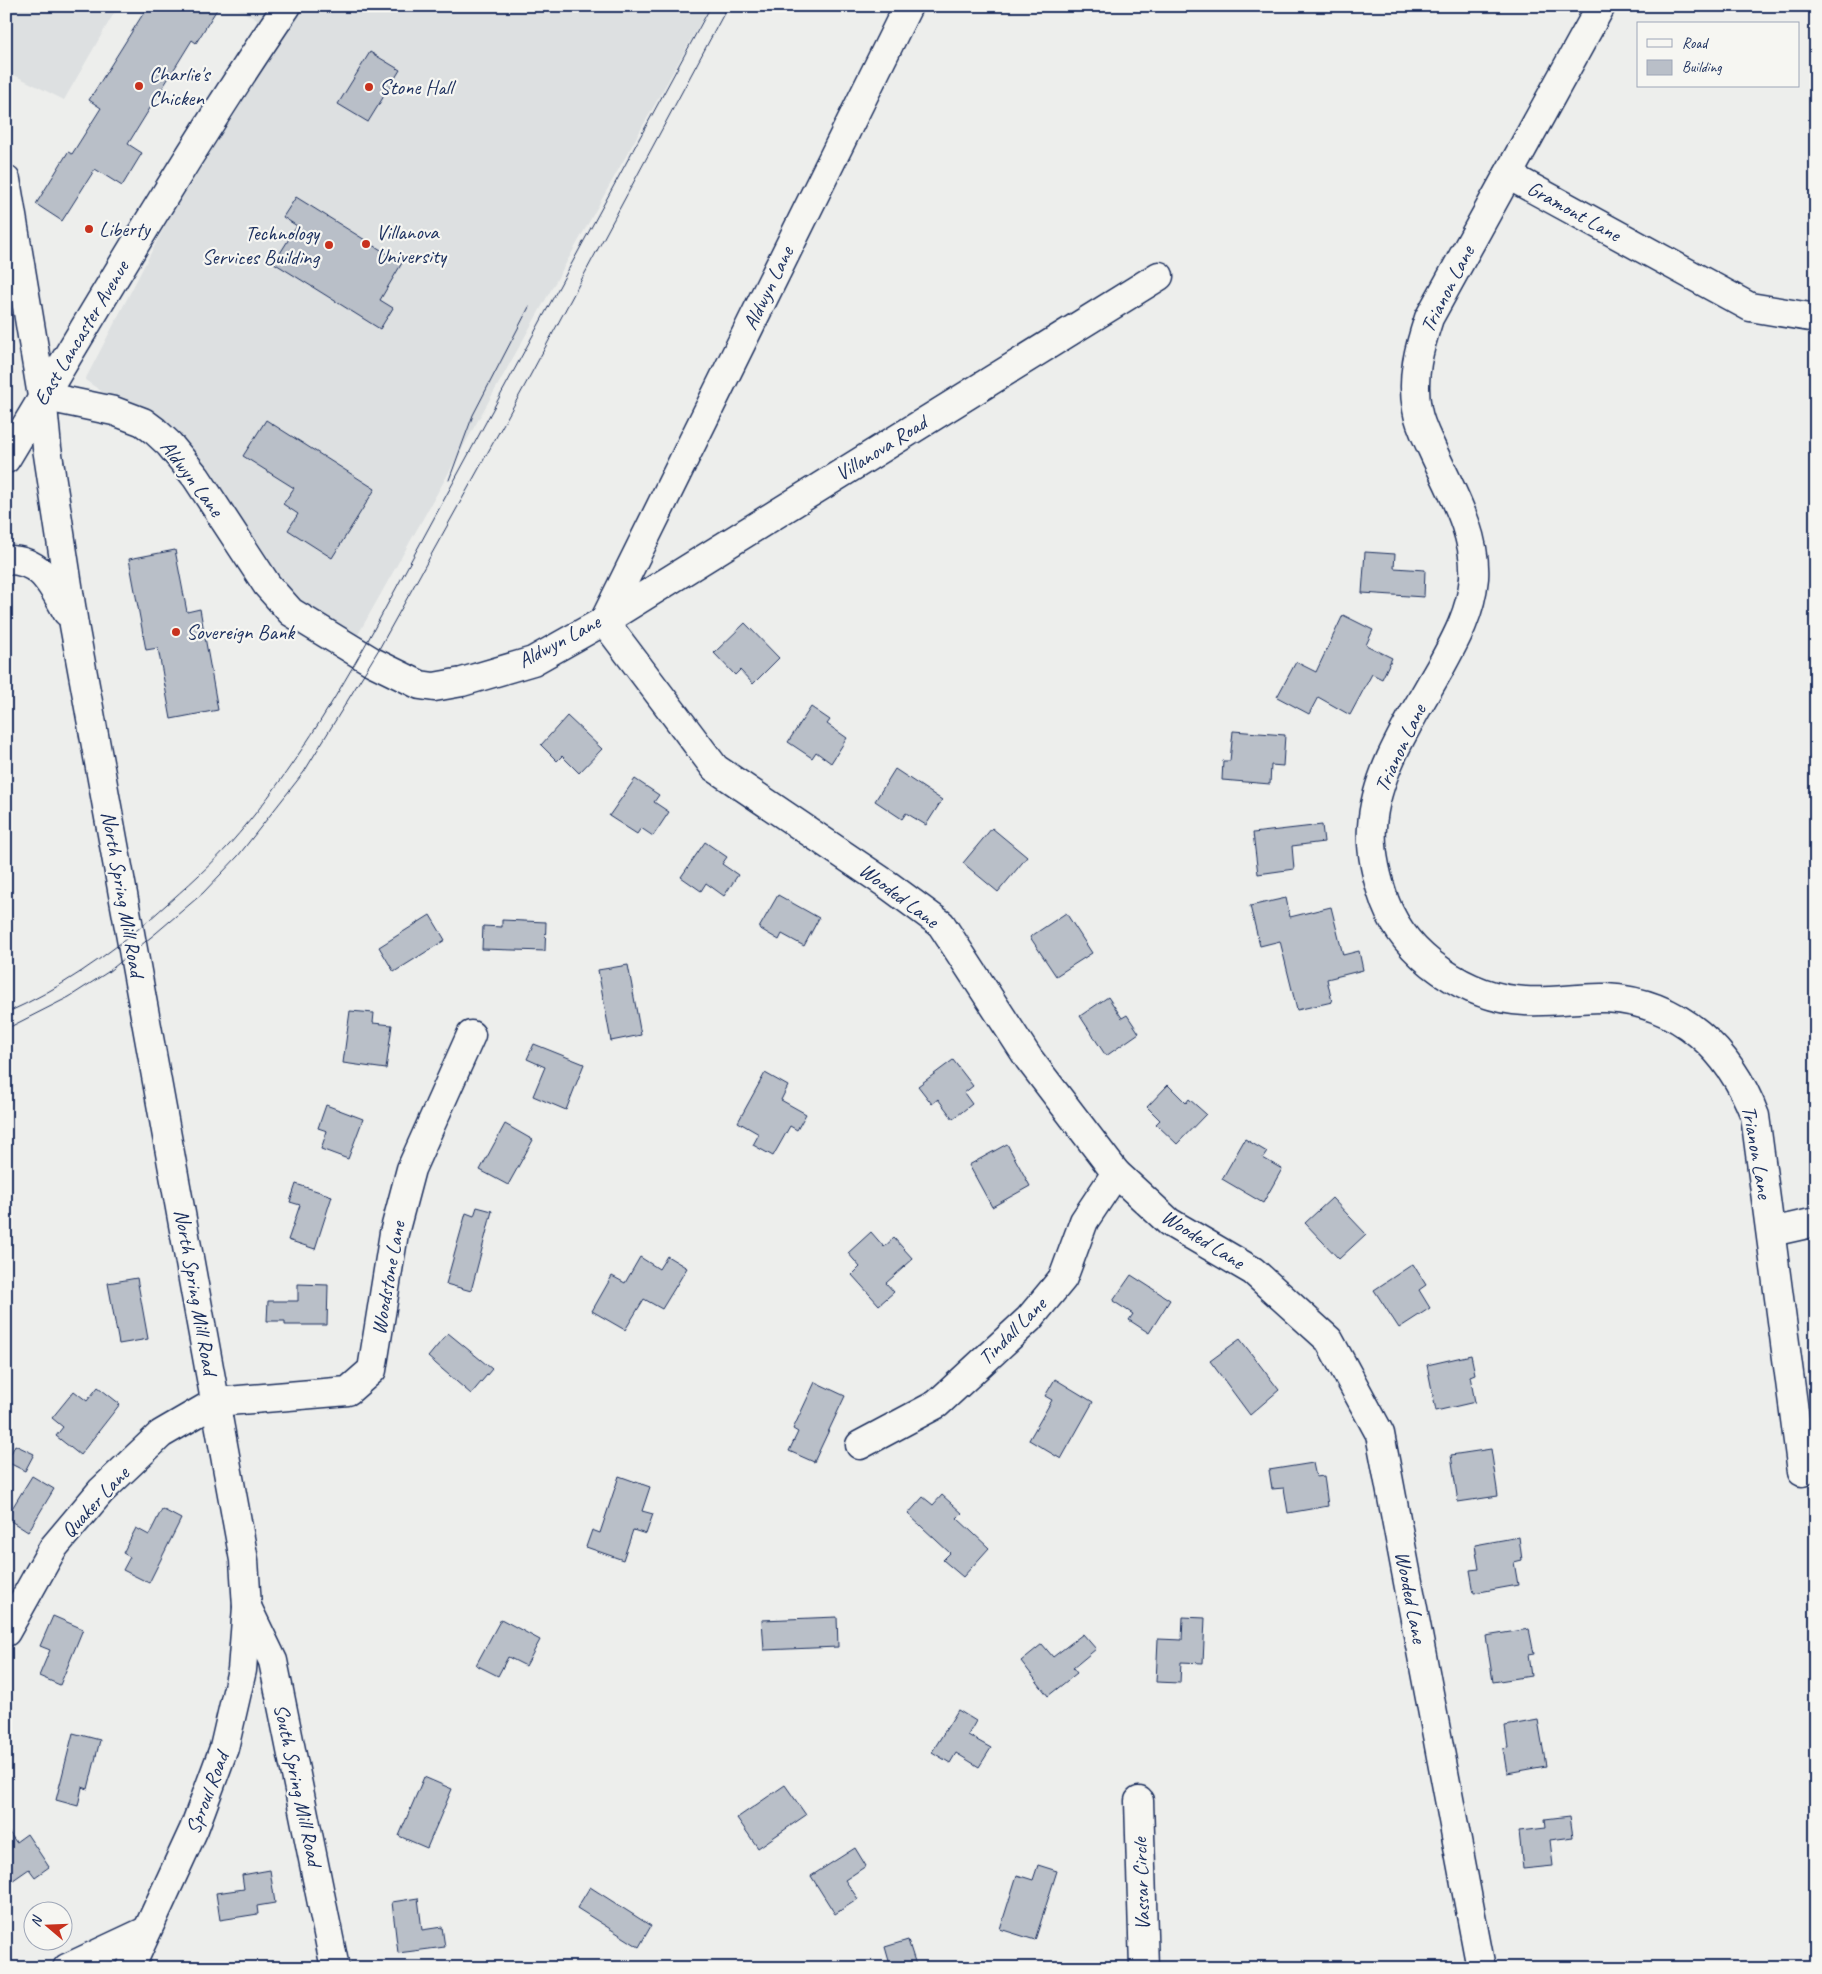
<svg xmlns="http://www.w3.org/2000/svg" width="1822" height="1974" viewBox="0 0 1822 1974" font-family="Caveat,sans-serif">
  <style>
    .built { fill: #dde0e1 }
    .building { fill: #b9bfc8; stroke: #1b2f5e }
    .lines { fill: none; stroke-linecap: round; stroke-linejoin: round }
    .minor-casing { stroke: #1b2f5e; stroke-width: 31 }
    .major-casing { stroke: #1b2f5e; stroke-width: 31 }
    .highway-casing { stroke: #1b2f5e; stroke-width: 31 }
    .minor { stroke: #f6f6f2; stroke-width: 28 }
    .major { stroke: #f6f6f2; stroke-width: 28 }
    .highway { stroke: #f6f6f2; stroke-width: 28 }
    .tram { stroke: #1b2f5e; stroke-width: 1 }
    .poi-dot { fill: #c8321e; stroke: #f6f6f2; stroke-width: 2 }
    .labels { text-anchor: middle; dominant-baseline: central; stroke-width: 4.5; stroke-linejoin: round; paint-order: stroke }
    .poi-label { font-size: 21px; fill: #1b2f5e; stroke: #f6f6f2; text-anchor: start }
    .street-label { font-size: 21px; fill: #1b2f5e; stroke: #f6f6f2 }
  </style>
  <rect width="100%" height="100%" fill="#edeeec"/>
  <filter id="ink" filterUnits="userSpaceOnUse"><feTurbulence type="fractalNoise" baseFrequency=".02" numOctaves="2"/><feDisplacementMap in="SourceGraphic" scale="10" xChannelSelector="R" yChannelSelector="G"/><feConvolveMatrix kernelMatrix="1 2 1 2 8 2 1 2 1" color-interpolation-filters="sRGB"/></filter>
  <g filter="url(#ink)">
    <!-- built -->
    <g class="built">
      <polygon points="6,6 118,6 64,100 6,71"/>
      <polygon points="233,6 710,6 355,640 304,609 122,402 107,395 85,380 226,108 271,28"/>
    </g>
    <!-- building -->
    <g class="building">
      <polygon points="148,6 219,6 196,43 192,40 128,144 142,153 122,186 95,169 62,221 36,204 68,152 72,154 101,108 89,100"/>
      <polygon points="370,52 400,70 368,122 338,104"/>
      <polygon points="296,197 402,263 380,300 393,308 380,329 274,263 297,226 283,217"/>
      <polygon points="266,420 375,489 332,558 288,530 298,514 283,504 294,488 243,456"/>
      <polygon points="175,550 187,612 200,609 218,710 171,719 158,648 146,650 129,559"/>
      <polygon points="1365,552 1395,554 1394,568 1425,570 1424,597 1362,593"/>
      <polygon points="1343,615 1373,630 1366,645 1392,658 1382,679 1372,674 1350,715 1318,697 1309,714 1277,697 1296,662 1316,672"/>
      <polygon points="745,623 779,658 753,684 740,670 735,675 714,653"/>
      <polygon points="811,707 830,720 827,724 847,738 831,763 816,752 812,758 788,742"/>
      <polygon points="567,716 602,749 579,773 562,756 557,761 541,745"/>
      <polygon points="1233,731 1285,735 1283,766 1271,765 1270,784 1222,780 1223,761 1230,761"/>
      <polygon points="895,769 942,800 926,825 906,813 902,819 875,801"/>
      <polygon points="635,779 659,795 654,802 669,812 653,836 641,828 637,834 609,816"/>
      <polygon points="1322,825 1324,842 1292,846 1294,869 1258,874 1253,833"/>
      <polygon points="992,828 1027,857 998,892 963,863"/>
      <polygon points="705,842 727,857 722,864 738,875 724,896 706,883 701,891 681,877"/>
      <polygon points="778,895 819,918 804,946 782,934 779,940 759,928"/>
      <polygon points="1286,898 1290,917 1331,907 1343,955 1359,951 1363,970 1327,979 1332,1002 1297,1010 1280,941 1260,946 1250,906"/>
      <polygon points="1066,913 1092,953 1056,976 1030,937"/>
      <polygon points="430,915 445,940 394,972 379,947"/>
      <polygon points="502,920 546,922 545,951 482,949 483,926 502,927"/>
      <polygon points="628,965 641,1035 611,1041 598,970"/>
      <polygon points="1108,997 1122,1018 1127,1015 1139,1033 1106,1056 1080,1016"/>
      <polygon points="350,1011 374,1013 373,1023 392,1025 386,1069 343,1063"/>
      <polygon points="534,1044 584,1064 566,1110 533,1096 545,1067 527,1059"/>
      <polygon points="953,1060 973,1086 964,1093 972,1104 953,1119 938,1099 932,1104 918,1086"/>
      <polygon points="765,1073 788,1086 781,1100 806,1114 797,1130 790,1126 773,1156 753,1145 759,1134 738,1122"/>
      <polygon points="1168,1085 1186,1103 1189,1099 1206,1114 1177,1144 1156,1124 1160,1120 1147,1107"/>
      <polygon points="326,1105 363,1119 348,1159 321,1149 327,1131 318,1128"/>
      <polygon points="505,1124 533,1140 508,1185 480,1170"/>
      <polygon points="1245,1139 1267,1152 1263,1158 1282,1169 1263,1203 1222,1179"/>
      <polygon points="1007,1144 1030,1186 992,1207 969,1165"/>
      <polygon points="296,1184 332,1196 315,1249 288,1240 300,1205 290,1202"/>
      <polygon points="1332,1198 1366,1234 1339,1259 1305,1223"/>
      <polygon points="477,1207 492,1211 471,1291 446,1284 466,1213 474,1216"/>
      <polygon points="871,1232 884,1247 894,1238 913,1259 886,1283 894,1292 879,1305 852,1275 860,1267 848,1253"/>
      <polygon points="667,1256 687,1268 662,1309 644,1299 625,1330 592,1311 612,1276 625,1283 640,1257 659,1269"/>
      <polygon points="1413,1264 1426,1285 1419,1290 1430,1308 1399,1328 1374,1290"/>
      <polygon points="1131,1275 1170,1300 1149,1333 1129,1320 1133,1314 1113,1301"/>
      <polygon points="137,1278 148,1339 119,1344 108,1283"/>
      <polygon points="298,1284 328,1285 327,1325 285,1325 285,1321 267,1321 268,1301 298,1301"/>
      <polygon points="448,1333 492,1369 471,1394 428,1357"/>
      <polygon points="1240,1339 1279,1390 1250,1415 1210,1361"/>
      <polygon points="1471,1355 1475,1374 1470,1376 1475,1402 1436,1411 1427,1365"/>
      <polygon points="1055,1379 1093,1402 1061,1459 1029,1440 1052,1400 1045,1396"/>
      <polygon points="815,1382 845,1396 814,1462 789,1451 798,1432 793,1429"/>
      <polygon points="98,1387 120,1404 80,1455 56,1436 63,1427 52,1418 74,1391 87,1401"/>
      <polygon points="15,1445 34,1454 25,1471 7,1462"/>
      <polygon points="1491,1449 1498,1496 1458,1502 1451,1455"/>
      <polygon points="1313,1463 1316,1477 1324,1476 1328,1506 1288,1513 1284,1488 1272,1489 1269,1470"/>
      <polygon points="32,1476 54,1489 28,1532 6,1518"/>
      <polygon points="619,1476 650,1487 642,1511 653,1514 646,1534 633,1530 623,1560 586,1547 592,1530 600,1533"/>
      <polygon points="942,1495 962,1513 957,1518 989,1548 963,1577 943,1560 950,1553 908,1514 923,1497 933,1505"/>
      <polygon points="162,1509 181,1519 149,1583 123,1570 130,1557 123,1553 136,1528 149,1535"/>
      <polygon points="1519,1537 1522,1560 1514,1562 1518,1585 1474,1593 1470,1570 1479,1569 1475,1545"/>
      <polygon points="53,1616 83,1629 60,1685 39,1676 50,1650 40,1646"/>
      <polygon points="837,1617 838,1647 764,1650 762,1620"/>
      <polygon points="1183,1617 1205,1618 1203,1663 1181,1662 1180,1683 1156,1682 1158,1639 1182,1640"/>
      <polygon points="501,1619 540,1640 526,1666 508,1657 498,1676 476,1665"/>
      <polygon points="1529,1629 1534,1654 1528,1655 1531,1676 1493,1682 1486,1636"/>
      <polygon points="1083,1634 1096,1649 1073,1668 1077,1673 1048,1696 1021,1661 1042,1644 1053,1657"/>
      <polygon points="958,1710 976,1721 968,1735 991,1748 979,1767 956,1753 950,1763 932,1752"/>
      <polygon points="1538,1720 1546,1766 1507,1773 1503,1749 1508,1748 1505,1726"/>
      <polygon points="73,1733 100,1740 88,1789 82,1787 78,1806 56,1800"/>
      <polygon points="424,1777 452,1789 427,1848 399,1836"/>
      <polygon points="785,1785 806,1815 758,1848 737,1818"/>
      <polygon points="1570,1816 1573,1837 1550,1840 1553,1866 1523,1869 1519,1831 1546,1828 1545,1819"/>
      <polygon points="6,1828 16,1842 27,1834 49,1867 35,1877 29,1869 6,1885"/>
      <polygon points="855,1848 866,1866 845,1880 858,1899 835,1914 811,1876"/>
      <polygon points="1038,1865 1057,1871 1035,1940 1000,1929 1017,1875 1033,1880"/>
      <polygon points="270,1870 275,1903 257,1906 258,1914 220,1920 216,1893 244,1889 242,1875"/>
      <polygon points="590,1887 651,1926 639,1947 577,1908"/>
      <polygon points="418,1898 422,1930 442,1927 445,1947 398,1953 392,1902"/>
      <polygon points="908,1940 917,1968 891,1968 885,1947"/>
    </g>
    <g class="lines">
      <!-- minor casing -->
      <g class="minor-casing">
        <g id="minor">
          <path d="M 1601,6 L 1429,318 C 1419,348 1411,377 1417,409 C 1419,423 1426,436 1432,449 C 1450,489 1477,533 1474,578 C 1471,612 1456,639 1440,668 C 1413,716 1375,772 1372,827 C 1370,852 1377,879 1385,902 C 1406,957 1467,998 1525,1001 C 1552,1003 1579,997 1606,998 C 1680,1002 1730,1050 1755,1116 L 1802,1472"/>
          <polyline points="1508,175 1750,307 1816,318"/>
          <polyline points="42,396 114,411 143,422 155,431 169,444 196,477 267,585 291,612 373,662 420,685 434,687 462,682 533,661 604,621 1159,276"/>
          <polyline points="604,621 715,768 888,885 941,924 1029,1059 1116,1173 1169,1222 1253,1271 1329,1340 1380,1434 1481,1968"/>
          <polyline points="604,621 908,6"/>
          <polyline points="1771,1232 1816,1222"/>
          <polyline points="860,1445 937,1404 1029,1319 1063,1278 1084,1221 1116,1173"/>
          <polyline points="247,1607 273,1661 335,1968"/>
          <polyline points="6,1632 53,1548 101,1491 161,1434 216,1402 348,1391 372,1370 394,1233 411,1169 471,1035"/>
          <polyline points="1139,1801 1144,1968"/>
          <polyline points="67,1968 146,1931"/>
        </g>
      </g>
      <!-- major casing -->
      <g class="major-casing">
        <g id="major">
          <polyline points="6,180 42,396 47,448 74,625 244,1560 247,1607 242,1670 224,1748 194,1829 130,1968"/>
          <path d="M 6,560 C 42,559 52,586 67,612"/>
        </g>
      </g>
      <!-- highway casing -->
      <g class="highway-casing">
        <path id="highway" d="M 6,459 C 98,306 187,153 287,6"/>
      </g>
      <!-- minor -->
      <use href="#minor" class="minor"/>
      <!-- major -->
      <use href="#major" class="major"/>
      <!-- highway -->
      <use href="#highway" class="highway"/>
      <!-- tram -->
      <g class="tram">
        <polyline points="449,480 473,415 529,307"/>
        <path d="M 6,1013 C 58,990 106,957 149,920 C 176,896 204,872 229,845 C 283,784 327,713 367,642 L 711,6"/>
        <polyline points="6,1029 69,997 108,972 156,933 203,893 238,856 304,772 379,649 524,387 728,6"/>
      </g>
    </g>
  </g>
  <!-- markers -->
  <g class="poi-dot">
    <circle cx="139" cy="86" r="5"/>
    <circle cx="369" cy="87" r="5"/>
    <circle cx="89" cy="229" r="5"/>
    <circle cx="366" cy="244" r="5"/>
    <circle cx="329" cy="245" r="5"/>
    <circle cx="176" cy="632" r="5"/>
  </g>
  <g class="labels">
    <!-- poi labels -->
    <g class="poi-label">
      <text x="149" y="74">Charlie's<tspan x="149" dy="24">Chicken</tspan></text>
      <text x="379" y="87">Stone Hall</text>
      <text x="99" y="229">Liberty</text>
      <text x="376" y="232">Villanova<tspan x="376" dy="24">University</tspan></text>
      <text x="319" y="233" text-anchor="end">Technology<tspan x="319" dy="24">Services Building</tspan></text>
      <text x="186" y="632">Sovereign Bank</text>
    </g>
    <!-- street labels -->
    <g class="street-label">
      <text transform="translate(1574 211) rotate(29)">Gramont Lane</text>
      <text transform="translate(768 288) rotate(-64)">Aldwyn Lane</text>
      <text transform="translate(1447 289) rotate(-63)">Trianon Lane</text>
      <text transform="translate(81 333) rotate(-59)">East Lancaster Avenue</text>
      <text transform="translate(881 448) rotate(-32)">Villanova Road</text>
      <text transform="translate(192 478) rotate(53)">Aldwyn Lane</text>
      <text transform="translate(559 641) rotate(-28)">Aldwyn Lane</text>
      <text transform="translate(1400 748) rotate(-65)">Trianon Lane</text>
      <text transform="translate(123 894) rotate(80)">North Spring Mill Road</text>
      <text transform="translate(899 895) rotate(37)">Wooded Lane</text>
      <text transform="translate(1757 1152) rotate(80)">Trianon Lane</text>
      <text transform="translate(1203 1239) rotate(32)">Wooded Lane</text>
      <text transform="translate(388 1278) rotate(-80)">Woodstone Lane</text>
      <text transform="translate(196 1292) rotate(80)">North Spring Mill Road</text>
      <text transform="translate(1012 1331) rotate(-45)">Tindall Lane</text>
      <text transform="translate(95 1502) rotate(-47)">Quaker Lane</text>
      <text transform="translate(1411 1597) rotate(79)">Wooded Lane</text>
      <text transform="translate(298 1785) rotate(78)">South Spring Mill Road</text>
      <text transform="translate(207 1793) rotate(-69)">Sproul Road</text>
      <text transform="translate(1141 1884) rotate(-92)">Vassar Circle</text>
    </g>
  </g>
  <!-- margin -->
  <rect width="1822" height="1974" fill="none" stroke="#f6f6f2" stroke-width="25"/>
  <rect x="12" y="12" width="1797" height="1949" fill="none" stroke="#1b2f5e" stroke-width="2" filter="url(#ink)"/>
  <!-- legend -->
  <rect x="1637" y="22" width="162" height="65" fill="#f6f6f2" stroke="#9ea6b7"/>
  <rect x="1647" y="39" width="25" height="8" fill="#f6f6f2" stroke="#9ea6b7"/>
  <text x="1682" y="48" font-size="15" fill="#1b2f5e">Road</text>
  <rect x="1647" y="60" width="25" height="15" fill="#b9bfc8" stroke="#9ea6b7"/>
  <text x="1682" y="72" font-size="15" fill="#1b2f5e">Building</text>
  <!-- north arrow -->
  <g transform="translate(48 1926) rotate(289)"><circle r="24" fill="#f6f6f2" stroke="#9ea6b7"/>
  <path d="M0-4L9 19L0 12L-9 19Z" fill="#c8321e"/>
  <text y="-8" font-size="14" font-weight="bold" text-anchor="middle" fill="#1b2f5e">N</text>
  </g>
</svg>
